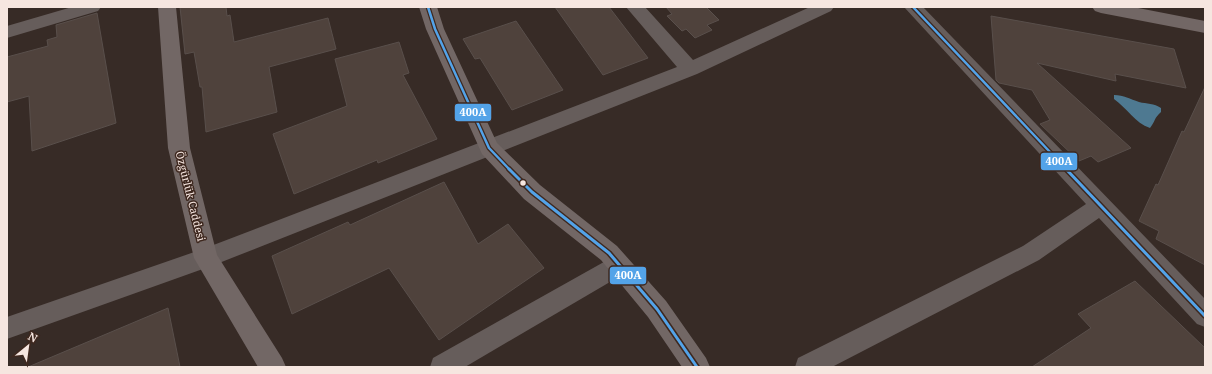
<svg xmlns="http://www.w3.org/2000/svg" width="1212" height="374" viewBox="0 0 1212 374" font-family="'Noto Serif',serif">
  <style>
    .water { fill: #4e7991 }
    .building { fill: #4f423c; stroke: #594f4b }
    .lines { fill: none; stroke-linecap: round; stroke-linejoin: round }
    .street { fill: #665d5b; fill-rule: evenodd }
    .secondary { fill: #726765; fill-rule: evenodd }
    .bus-1-far1-casing { stroke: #3e281f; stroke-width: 5 }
    .bus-1-casing { stroke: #3e281f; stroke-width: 6 }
    .bus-1-far1 { stroke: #53a3e8; stroke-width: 2.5 }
    .bus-1 { stroke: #53a3e8; stroke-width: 3 }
    .bus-dot { fill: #f6e6e0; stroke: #3e281f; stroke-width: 1.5 }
    .labels { text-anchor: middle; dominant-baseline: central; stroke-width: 3; stroke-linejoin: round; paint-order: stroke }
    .street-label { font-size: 11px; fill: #f6e6e0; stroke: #3e281f }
    .line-badge { stroke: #3e281f; stroke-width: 1.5 }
    .badge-label { font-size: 11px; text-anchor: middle; font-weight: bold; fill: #fff }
  </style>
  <rect width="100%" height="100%" fill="#372b26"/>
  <!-- water -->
  <path class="water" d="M 1114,95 C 1124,95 1130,99 1139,102 C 1147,104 1154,103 1161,108 L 1161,112 C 1154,118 1155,122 1150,128 C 1135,123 1127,108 1114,99 Z"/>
  <!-- building -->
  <g class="building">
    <polygon points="180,7 226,7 227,16 230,15 234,42 328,18 336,49 269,67 277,112 206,132 202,87 200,87 194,52 185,54"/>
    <polygon points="555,7 609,7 648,58 603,75"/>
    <polygon points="666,7 706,7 719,20 707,25 712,30 695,38 686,29 682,31 667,16 672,14"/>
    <polygon points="97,13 116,123 32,151 29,96 7,102 7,57 48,46 47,40 57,37 56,25"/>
    <polygon points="991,16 1174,49 1186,88 1115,74 1116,81 1037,63 1131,148 1098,162 1091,156 1079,161 1040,124 1050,120 1032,90 999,83 996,80"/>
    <polygon points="516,21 563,90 512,110 480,58 475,59 463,39"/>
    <polygon points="399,42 409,73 403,75 437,139 378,163 377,160 294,194 273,134 347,106 335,59"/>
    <polygon points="1205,87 1205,265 1156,239 1159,231 1139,221 1156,184 1158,185 1182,131 1184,132"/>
    <polygon points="444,182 478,244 508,224 544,268 439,340 389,268 292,314 272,256 348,222 350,225"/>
    <polygon points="1135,281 1205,348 1205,367 1032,367 1091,328 1078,314"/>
    <polygon points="168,308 180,367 28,367"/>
  </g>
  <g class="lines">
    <!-- street -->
    <g class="street">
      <polygon points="72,7 101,7 98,11 7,38 7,26"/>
      <polygon points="626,7 645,7 693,60 810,7 834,7 831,11 697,74 214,265 7,339 7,317 203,249 677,67"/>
      <polygon points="904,7 923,7 1205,299 1205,327 1197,324 1099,218 1039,260 832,367 795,367 798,358 1023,246 1086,204"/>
      <polygon points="619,255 627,258 630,265 627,272 465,367 430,367 433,358 611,258"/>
    </g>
    <!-- secondary -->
    <g class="secondary">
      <polygon points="158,7 176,7 190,148 217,255 282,358 286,367 258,367 194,258 168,148"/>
      <polygon points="419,7 437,7 444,29 497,143 540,185 617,246 666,301 706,358 710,367 682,367 648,317 601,260 524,199 482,154 426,29"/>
      <polygon points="1092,7 1133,7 1205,21 1205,33 1101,13 1095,11"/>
    </g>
    <!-- bus-1-far1 casing -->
    <g class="bus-1-far1-casing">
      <g id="bus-1-far1">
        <polyline points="428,7 435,29 489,148 510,170"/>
        <polyline points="913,7 1067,170"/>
      </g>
    </g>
    <!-- bus-1 casing -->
    <g class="bus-1-casing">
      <g id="bus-1">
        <polyline points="509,169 532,192 609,253 657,309 697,367"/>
        <polyline points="1066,169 1205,316"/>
      </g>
    </g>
    <!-- bus-1-far1 -->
    <use href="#bus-1-far1" class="bus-1-far1"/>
    <!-- bus-1 -->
    <use href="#bus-1" class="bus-1"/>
  </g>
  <!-- markers -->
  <circle class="bus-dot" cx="523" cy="183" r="3.5"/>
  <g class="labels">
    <!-- street labels -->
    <g class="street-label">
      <text transform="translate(191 196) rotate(76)">Özgürlük Caddesi</text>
    </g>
  </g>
  <g class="line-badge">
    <rect x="454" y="103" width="38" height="19" rx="4" fill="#53a3e8"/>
    <rect x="1040" y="152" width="38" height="19" rx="4" fill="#53a3e8"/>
    <rect x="609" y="266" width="38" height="19" rx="4" fill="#53a3e8"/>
  </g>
  <g class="badge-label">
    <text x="473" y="116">400A</text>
    <text x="1059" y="165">400A</text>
    <text x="628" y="279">400A</text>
  </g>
  <!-- border -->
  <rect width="1212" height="374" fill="none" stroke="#f6e6e0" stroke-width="16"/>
  <!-- north arrow -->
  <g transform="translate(28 346) rotate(29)" stroke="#3e281f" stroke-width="3" paint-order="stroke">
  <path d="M0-3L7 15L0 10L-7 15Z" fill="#f6e6e0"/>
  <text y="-6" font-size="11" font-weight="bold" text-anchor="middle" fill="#f6e6e0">N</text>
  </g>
</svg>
